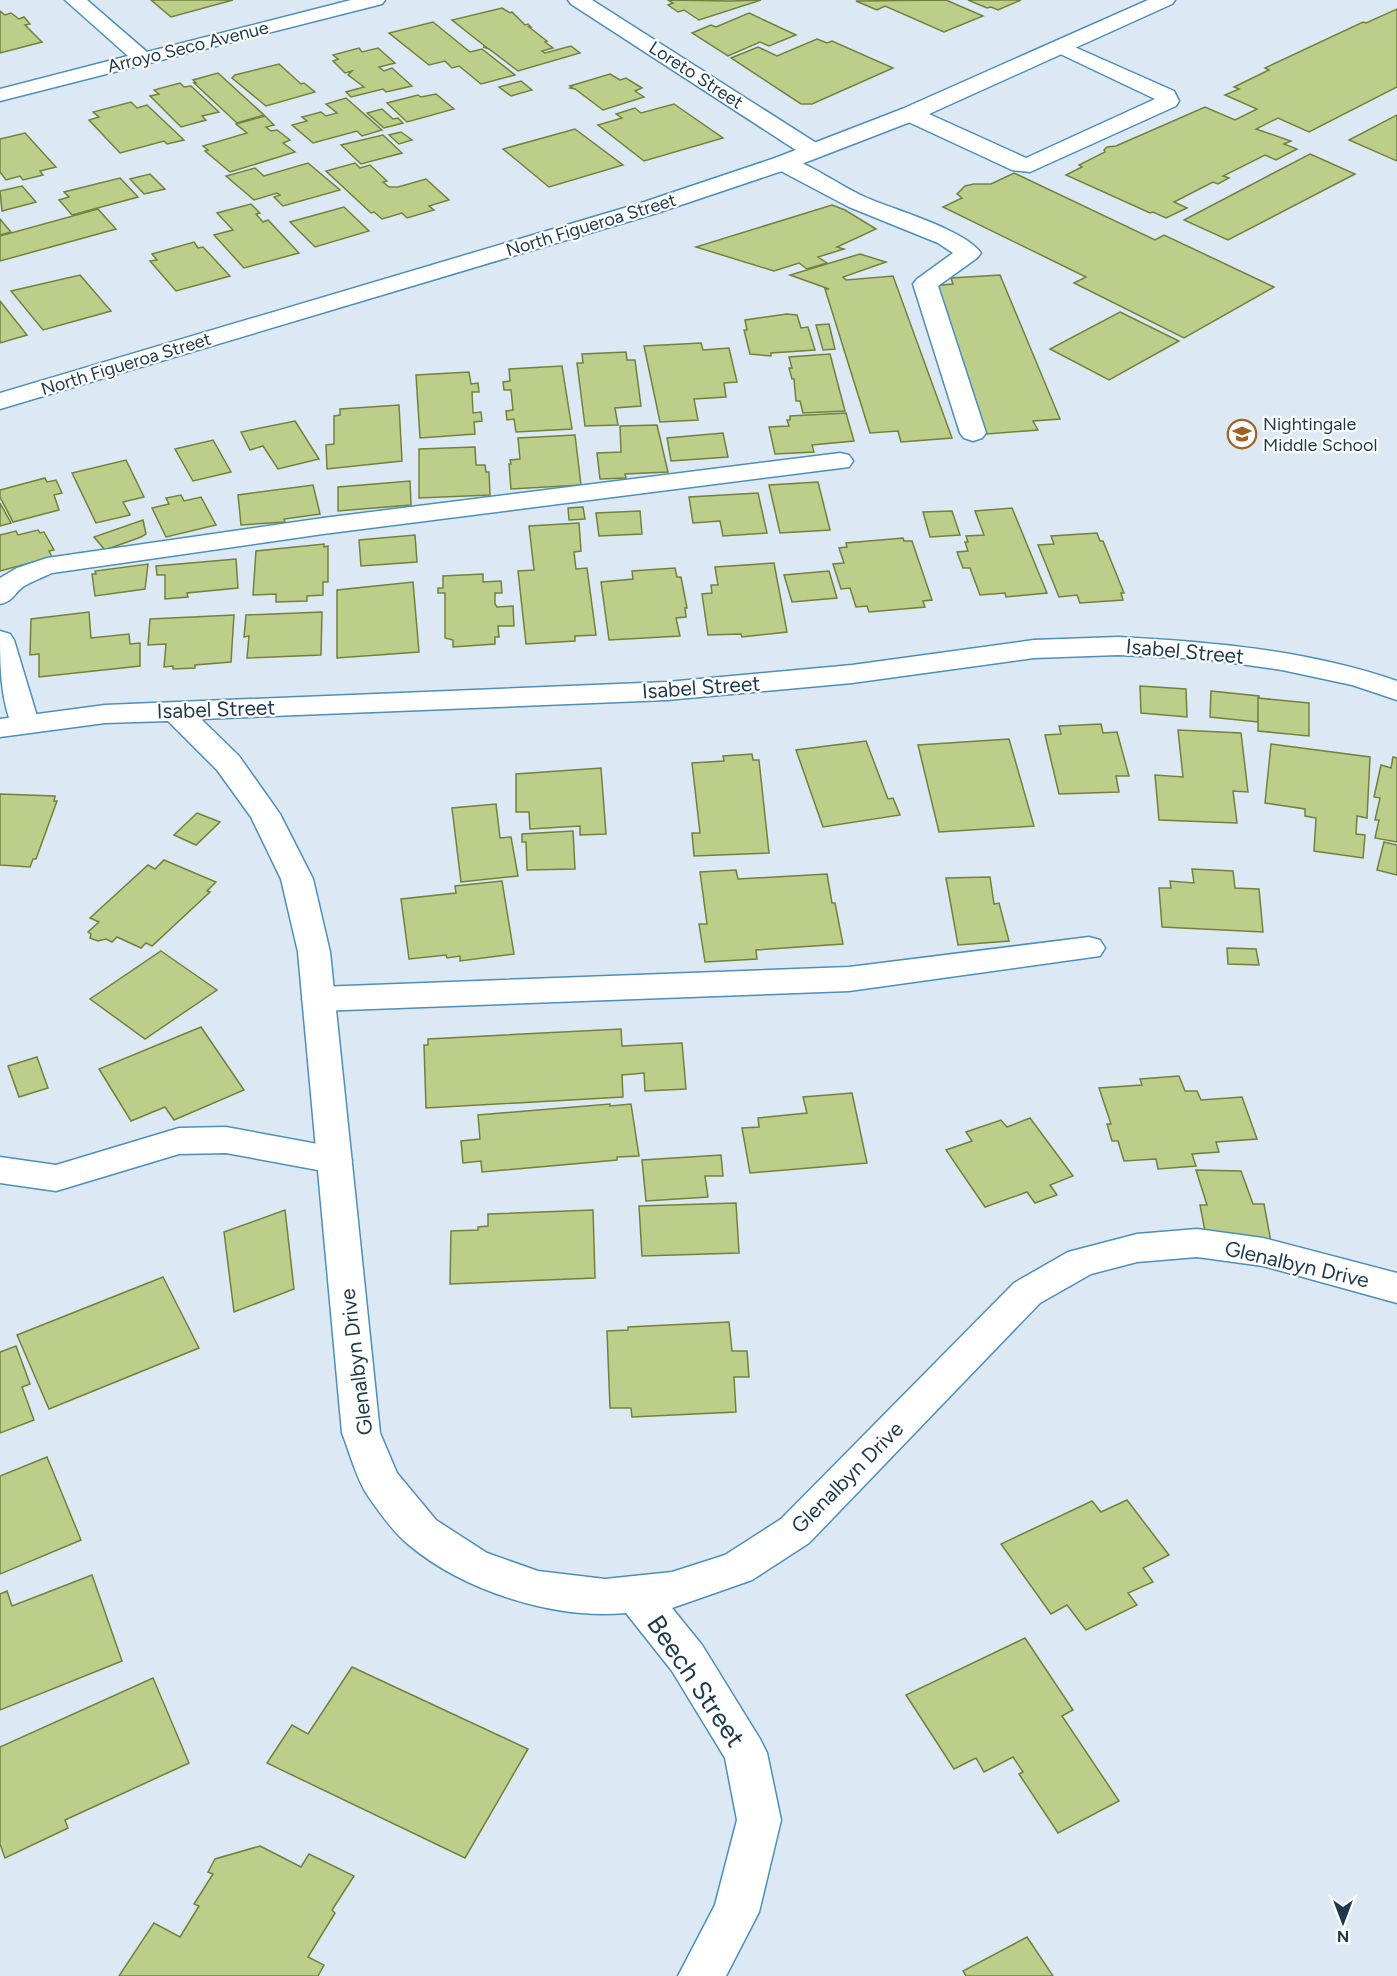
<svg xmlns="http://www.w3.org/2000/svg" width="1397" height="1976" viewBox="0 0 1397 1976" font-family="Figtree,sans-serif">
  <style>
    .building { fill: #bcce8a; stroke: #71823c; stroke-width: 1.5 }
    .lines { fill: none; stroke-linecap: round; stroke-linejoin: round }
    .service-casing { stroke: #4b8fbd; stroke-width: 3 }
    .minor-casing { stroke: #4b8fbd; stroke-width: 3 }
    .secondary-casing { stroke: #4b8fbd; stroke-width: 3 }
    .service { fill: #fff; fill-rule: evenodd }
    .minor { fill: #fff; fill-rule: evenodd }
    .secondary { fill: #fff; fill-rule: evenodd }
    .labels { text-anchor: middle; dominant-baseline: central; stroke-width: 4.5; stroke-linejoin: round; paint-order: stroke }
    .far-street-label { font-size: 18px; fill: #1d394d; stroke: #fff }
    .far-poi-label { font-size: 18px; fill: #1d394d; stroke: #fff; text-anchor: start }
    .street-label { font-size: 21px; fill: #1d394d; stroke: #fff }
    .near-street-label { font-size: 26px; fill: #1d394d; stroke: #fff }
  </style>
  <rect width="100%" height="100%" fill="#dce9f4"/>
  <!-- building -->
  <g class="building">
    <polygon points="151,0 233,0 171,17"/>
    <polygon points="668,0 730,1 761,0 699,20 684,10 678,12 668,5 673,3"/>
    <polygon points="946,0 983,16 944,32 885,6 877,10 856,1"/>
    <polygon points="968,0 1021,0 998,10 991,7 987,8"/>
    <polygon points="502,8 510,13 512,12 525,25 528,24 531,27 529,27 547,41 545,42 553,48 542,51 545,53 571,46 580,53 518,71 489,49 483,47 486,47 452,20"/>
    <polygon points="1397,9 1397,87 1309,132 1278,118 1256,129 1291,141 1284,144 1297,149 1276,160 1265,155 1223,176 1229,178 1218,184 1213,182 1174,202 1187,208 1166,218 1153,212 1150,213 1066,175 1082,167 1079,165 1105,152 1104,150 1107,147 1116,146 1205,107 1235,120 1257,109 1225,95 1239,89 1234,87 1269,70 1265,68 1363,22 1366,23"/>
    <polygon points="0,11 5,15 11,13 19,19 24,17 30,24 25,25 42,42 0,53"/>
    <polygon points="749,13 796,35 769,46 760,42 728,56 692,33 711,25 716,27"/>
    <polygon points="433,22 470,52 482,49 515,75 481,84 459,66 452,68 445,61 429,65 389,33"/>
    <polygon points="817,39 827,43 832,41 893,68 812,104 801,104 731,58 758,47 777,56"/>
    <polygon points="359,48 362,52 378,48 395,63 379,67 384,71 392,68 412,86 386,92 383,89 351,97 346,92 364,87 348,75 352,71 345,73 333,61 338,59 333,55"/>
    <polygon points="279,64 301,84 304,83 315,92 266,106 232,78 235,75"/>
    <polygon points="218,73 264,115 237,123 194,83 196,83 193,80"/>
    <polygon points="610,74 620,80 626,78 642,88 635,91 644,97 603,110 575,89 570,88 572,87 570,86"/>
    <polygon points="521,81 532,90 511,96 499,87"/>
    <polygon points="180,83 184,87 191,86 219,112 202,116 206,120 181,127 150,96 159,94 154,90"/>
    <polygon points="436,94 454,109 407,122 387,103 418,95 421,97"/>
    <polygon points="346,98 382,130 362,136 357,131 313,143 292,125 307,121 302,117 321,112 326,116 337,113 326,104"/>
    <polygon points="131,102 137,108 147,105 184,140 167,144 164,141 120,153 89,120 99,117 93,112"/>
    <polygon points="674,104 723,138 644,161 598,125 622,118 616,114 635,108 641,113"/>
    <polygon points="382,109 393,119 398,118 403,123 384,128 367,113"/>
    <polygon points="1397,115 1397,161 1349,140"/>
    <polygon points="265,116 274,125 266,127 271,131 277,130 290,140 283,143 295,152 230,172 205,151 208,150 203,146 247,133 236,124"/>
    <polygon points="575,129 623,165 549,187 503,149"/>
    <polygon points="401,132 412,140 399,144 389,135"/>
    <polygon points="25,133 56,167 40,171 43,175 23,180 20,176 6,180 0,172 0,139"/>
    <polygon points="383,135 402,153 361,164 341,145"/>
    <polygon points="1310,154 1355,174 1228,240 1184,220"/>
    <polygon points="308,163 340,190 283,206 274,197 280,195 277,193 254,200 226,176 255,168 264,176"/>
    <polygon points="355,163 360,168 370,165 387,181 383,182 389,187 398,187 426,179 449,200 429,206 434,210 407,218 402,213 382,219 374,212 371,213 326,171"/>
    <polygon points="1014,173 1155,240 1164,235 1274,287 1184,338 1074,283 1086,277 943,207 962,198 957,194 965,186 974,184 991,184"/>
    <polygon points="150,174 165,189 144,194 130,179"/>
    <polygon points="120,178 138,197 72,215 59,200 69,197 64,192"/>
    <polygon points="22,186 36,202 2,211 0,191"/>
    <polygon points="251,204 260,213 256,214 263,222 268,220 299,253 244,268 214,235 233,230 217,213"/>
    <polygon points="832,205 845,210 876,229 837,247 844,249 818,257 827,263 807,269 799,263 774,271 696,247"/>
    <polygon points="344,207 369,231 315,247 290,222"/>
    <polygon points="98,209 116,229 0,261 0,236"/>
    <polygon points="0,219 11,232 0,235"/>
    <polygon points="194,242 198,248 203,247 230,276 176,291 150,261 157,260 152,254"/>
    <polygon points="860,254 886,262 843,277 846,280 893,276 952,438 901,442 898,431 870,433 825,289 829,289 790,275"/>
    <polygon points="80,275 111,311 43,330 11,291"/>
    <polygon points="1000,275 1060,419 1033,421 1038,430 987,434 931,286 953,284 951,278"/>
    <polygon points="0,301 27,335 0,343"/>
    <polygon points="1120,312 1179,341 1109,380 1050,349"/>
    <polygon points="787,314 797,315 801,328 808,327 815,350 771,353 771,356 750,354 744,330 747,330 745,320"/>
    <polygon points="829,324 835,349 823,350 816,325"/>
    <polygon points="701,343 703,350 729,348 737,382 724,383 726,397 694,399 698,420 660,422 644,346"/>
    <polygon points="626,352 627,360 635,360 641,406 615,408 618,425 585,426 577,363 583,363 582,354"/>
    <polygon points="830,354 845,411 803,413 800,401 796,401 794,379 792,379 789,368 792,368 789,357"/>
    <polygon points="562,366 572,429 516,432 514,419 507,420 506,411 513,410 511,390 504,390 503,382 510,381 509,369"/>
    <polygon points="469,372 471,384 478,383 479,392 472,392 473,413 481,412 482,421 474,422 475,434 420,438 416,375"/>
    <polygon points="399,405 402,461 327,469 326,445 334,444 334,416 340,415 340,409"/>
    <polygon points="846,413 854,441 812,445 814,452 775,454 769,427 789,426 787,420 790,420 790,416"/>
    <polygon points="295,421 319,459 278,469 263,446 250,450 241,432"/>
    <polygon points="657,425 668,472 625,474 626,478 600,479 597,453 621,452 620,426"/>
    <polygon points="723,433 728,457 671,461 667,438"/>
    <polygon points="575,435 581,485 511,489 509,464 511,464 510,460 520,459 518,438"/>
    <polygon points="213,440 231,472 193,481 175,449"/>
    <polygon points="475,447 476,465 485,465 486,472 489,472 490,495 419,498 419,449"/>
    <polygon points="126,460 144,497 123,502 130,515 96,523 72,473"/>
    <polygon points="45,478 47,482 56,480 62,493 54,495 59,510 13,522 0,497 0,490"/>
    <polygon points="410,481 411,505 338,511 338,487"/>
    <polygon points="818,482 830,530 780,533 769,485"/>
    <polygon points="313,485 320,514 284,519 285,522 241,525 238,495"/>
    <polygon points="758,493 767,533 723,536 720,521 693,523 689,497"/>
    <polygon points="181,495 184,501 201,497 216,525 166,537 152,508 169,504 166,498"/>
    <polygon points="0,503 11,523 0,526"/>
    <polygon points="583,507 585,519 569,520 568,508"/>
    <polygon points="1012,508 1047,593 1006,597 1005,593 980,595 970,568 963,568 957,552 968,551 965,542 968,542 966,536 984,535 975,511"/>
    <polygon points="640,511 642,534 599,536 596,513"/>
    <polygon points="952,511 960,535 930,537 923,512"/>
    <polygon points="143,520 146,534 141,537 105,550 94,537"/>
    <polygon points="579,523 581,551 574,552 576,569 587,568 596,635 575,636 575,641 526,644 518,571 534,570 529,526"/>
    <polygon points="38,530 40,533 44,532 54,550 49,551 52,557 0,571 0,535 16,531 18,535"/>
    <polygon points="1097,533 1100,541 1103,541 1124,593 1121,593 1123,600 1080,603 1077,595 1059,597 1038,545 1054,544 1051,536"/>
    <polygon points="415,535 417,562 361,566 359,540"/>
    <polygon points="903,538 904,541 912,541 932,600 923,601 925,607 869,612 867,606 856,607 850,588 841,589 833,564 844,563 839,548 847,547 846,543"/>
    <polygon points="324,544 324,547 328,546 328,582 323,582 323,595 307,596 307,601 276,602 276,594 253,595 256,551"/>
    <polygon points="236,559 238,588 187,593 188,597 165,599 165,575 157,575 156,566"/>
    <polygon points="774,563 787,632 742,637 741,634 708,635 702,594 712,593 711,585 718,585 715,567"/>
    <polygon points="148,564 145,589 95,596 92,574 96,574 95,571"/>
    <polygon points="675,568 677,577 681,577 687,608 685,608 686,617 676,618 680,636 609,640 601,582 633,579 632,571"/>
    <polygon points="829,571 837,598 792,602 784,575"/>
    <polygon points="483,574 483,582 501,581 502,593 495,593 495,604 497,607 513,606 514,626 498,626 499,637 495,637 495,644 453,647 453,640 445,638 445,593 438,593 438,588 443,588 443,576"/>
    <polygon points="413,582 419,652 337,658 337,590"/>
    <polygon points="89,612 91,638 129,634 130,644 140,643 140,666 39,677 39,654 30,655 31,619"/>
    <polygon points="322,612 321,655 247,658 249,636 244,637 246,615"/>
    <polygon points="234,615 231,662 195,665 195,668 173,669 173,666 164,667 166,644 148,645 150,619"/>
    <polygon points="1140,686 1186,689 1187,717 1141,713"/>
    <polygon points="1211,691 1259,696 1258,722 1210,717"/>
    <polygon points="1258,698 1309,703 1309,736 1258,731"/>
    <polygon points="1101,724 1103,733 1117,732 1129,776 1116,776 1119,792 1059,794 1045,735 1061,734 1059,726"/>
    <polygon points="1178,730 1241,733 1248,792 1233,791 1237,823 1159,820 1155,775 1183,777"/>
    <polygon points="1009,739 1034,826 939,832 918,745"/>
    <polygon points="866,741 888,799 893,798 900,815 823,827 796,750"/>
    <polygon points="1271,744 1370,757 1367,818 1357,816 1356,834 1365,835 1363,858 1314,851 1316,818 1305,816 1305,809 1265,803"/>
    <polygon points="752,754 753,760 759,760 769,853 694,856 692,833 700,833 692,763 724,761 723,756"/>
    <polygon points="1393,757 1397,758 1397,842 1375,838 1379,820 1375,820 1380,798 1374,797 1381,765 1391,768"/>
    <polygon points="601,768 606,834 580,835 580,826 530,829 529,812 516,812 516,774"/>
    <polygon points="0,794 55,796 54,801 57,801 36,859 33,859 30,867 0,865"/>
    <polygon points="496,804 500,838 511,837 518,876 461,882 452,808"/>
    <polygon points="197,813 220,822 196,845 174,835"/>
    <polygon points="573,831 575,869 527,870 526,842 522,842 522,834"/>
    <polygon points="1384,842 1397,845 1397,875 1377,870"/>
    <polygon points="164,860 216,882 207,891 210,892 152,946 146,943 141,948 117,937 112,942 106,939 98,941 90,938 91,934 88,932 99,922 90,918 148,865 155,869"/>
    <polygon points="1192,869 1233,871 1235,888 1259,889 1263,932 1162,927 1159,888 1171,888 1170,881 1194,883"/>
    <polygon points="736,870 738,879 827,874 832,903 835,903 843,944 756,950 757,959 705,962 699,924 707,924 700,872"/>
    <polygon points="990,877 994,904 999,903 1009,941 958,945 946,878"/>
    <polygon points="502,881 514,954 460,961 460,956 447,958 446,955 409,959 401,899 456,893 455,886"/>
    <polygon points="1227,948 1256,949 1259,965 1228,964"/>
    <polygon points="161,951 217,990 145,1039 90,999"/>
    <polygon points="201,1027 244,1090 174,1120 165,1107 131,1121 99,1069"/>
    <polygon points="621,1029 622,1046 682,1043 686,1089 645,1091 644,1073 622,1075 623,1097 426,1108 424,1045 428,1045 428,1039"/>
    <polygon points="37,1057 48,1088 19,1097 8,1066"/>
    <polygon points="1179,1076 1185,1091 1197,1091 1201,1100 1242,1097 1257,1139 1216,1142 1219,1152 1192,1154 1196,1166 1158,1169 1156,1159 1124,1161 1118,1141 1112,1141 1107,1124 1111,1124 1099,1088 1142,1085 1140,1079"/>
    <polygon points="852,1093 867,1163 750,1173 742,1128 759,1127 758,1118 807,1113 803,1097"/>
    <polygon points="610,1104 610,1106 631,1104 639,1156 617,1157 617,1160 482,1172 481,1161 463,1163 461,1141 480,1139 478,1115"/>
    <polygon points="1030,1118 1073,1176 1050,1185 1057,1195 1035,1203 1027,1192 985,1207 946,1150 972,1141 966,1132 1001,1120 1007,1127"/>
    <polygon points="721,1155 723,1176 705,1176 708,1197 646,1201 642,1160"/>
    <polygon points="1196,1170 1241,1171 1253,1204 1264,1204 1271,1242 1207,1242 1200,1205 1207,1205"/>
    <polygon points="736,1203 739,1253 642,1256 639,1206"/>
    <polygon points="285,1210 294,1289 234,1312 224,1232"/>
    <polygon points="593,1210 595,1278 450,1284 451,1231 478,1230 478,1227 488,1226 488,1214"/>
    <polygon points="163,1277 199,1348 49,1409 17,1335"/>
    <polygon points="729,1322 732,1351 747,1351 749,1377 734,1377 736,1412 632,1417 631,1408 610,1408 607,1331 628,1330 628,1327"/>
    <polygon points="16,1346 30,1384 22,1387 34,1420 0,1433 0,1352"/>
    <polygon points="47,1457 81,1540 0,1574 0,1476"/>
    <polygon points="1127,1500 1169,1555 1143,1568 1153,1582 1128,1593 1137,1605 1086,1630 1067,1605 1051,1614 1001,1544 1092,1501 1101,1512"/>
    <polygon points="92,1575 122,1661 0,1710 0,1594 7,1591 12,1606"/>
    <polygon points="1025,1638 1073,1710 1062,1716 1119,1801 1058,1833 1019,1774 1023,1772 1013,1757 984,1772 976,1758 954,1769 906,1695"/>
    <polygon points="352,1667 528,1749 465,1858 267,1763 292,1725 308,1734"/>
    <polygon points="153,1678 189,1763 65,1820 68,1828 5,1858 0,1844 0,1747"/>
    <polygon points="260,1846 301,1867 309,1854 354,1876 332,1910 335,1913 308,1957 324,1965 318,1976 119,1976 154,1923 180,1937 199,1906 194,1904 213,1874 208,1872 215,1859"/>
    <polygon points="1027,1937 1053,1976 966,1976 963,1971"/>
  </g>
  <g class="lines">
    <!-- service casing -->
    <g class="service-casing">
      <g id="service">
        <polygon points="1061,41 1174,91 1179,101 1176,106 1030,172 1012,170 902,119 899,114 902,109 910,108 918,109 1026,158 1155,99 1054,51 1051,47 1054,43"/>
        <path d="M 783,156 C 812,164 838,185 865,197 C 894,210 964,229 981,253 L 977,258 L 938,286 L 986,433 L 982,438 L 973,441 L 964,438 L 960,433 L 913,284 L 917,279 L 953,253 L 938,243 L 849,207 L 775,168 L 772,163 L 775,158 Z"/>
        <path d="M 840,453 L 849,455 L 853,461 L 849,467 L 323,534 L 52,573 C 43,577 33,581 24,586 C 13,594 14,601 0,604 L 0,578 L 17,568 L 47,558 L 323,518 Z"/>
        <path d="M 0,631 L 10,634 L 14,640 L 39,723 L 34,730 L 24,732 L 14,730 C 0,701 0,663 0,631 Z"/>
        <polygon points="1089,937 1100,940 1105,948 1100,956 849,991 319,1011 307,1007 302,999 307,991 319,987 849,967"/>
        <polygon points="226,1127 334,1147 346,1151 352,1160 346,1169 334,1173 226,1153 179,1154 56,1191 0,1183 0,1157 56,1165 179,1128"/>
      </g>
    </g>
    <!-- minor casing -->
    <g class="minor-casing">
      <g id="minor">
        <polygon points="65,0 87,0 147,52 351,0 385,0 382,4 0,101 0,89 128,56"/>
        <polygon points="568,0 592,0 821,146 824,151 821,156 813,158 805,156 571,4"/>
        <path d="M 1118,637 C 1213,642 1307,650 1397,681 L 1397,700 L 1352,685 L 1282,670 L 1205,659 L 1118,655 L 1034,658 L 852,683 L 667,700 L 201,719 L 239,756 L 280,814 L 313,879 L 330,952 L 380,1433 L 397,1473 L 436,1520 L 487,1553 L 538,1571 L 605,1579 L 672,1572 L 725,1555 L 781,1519 L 1014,1283 L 1068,1252 L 1137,1234 L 1197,1229 L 1263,1238 L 1397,1273 L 1397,1303 L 1263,1266 L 1197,1257 L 1137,1262 L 1091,1274 L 1040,1303 L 809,1543 L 752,1580 L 672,1608 L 702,1645 L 760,1739 L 767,1753 L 781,1820 L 759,1912 L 726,1976 L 678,1976 L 715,1905 L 737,1820 L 725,1758 L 672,1671 L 626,1613 C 555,1620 464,1591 409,1545 C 394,1533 379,1512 368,1496 C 356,1478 350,1453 342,1433 L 298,952 L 281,879 L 251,817 L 217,770 L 168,721 L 105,723 L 0,737 L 0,719 L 105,705 L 667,682 L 852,665 L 1034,640 Z"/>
      </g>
    </g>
    <!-- secondary casing -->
    <g class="secondary-casing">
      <polygon id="secondary" points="1148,0 1175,0 1172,4 918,119 791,168 657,213 0,409 0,393 641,203 775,158 902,109"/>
    </g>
    <!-- service -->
    <use href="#service" class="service"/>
    <!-- minor -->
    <use href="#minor" class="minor"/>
    <!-- secondary -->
    <use href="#secondary" class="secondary"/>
  </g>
  <!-- icons -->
  <defs>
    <g id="school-ring" transform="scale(1.5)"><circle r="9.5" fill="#fff" stroke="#9f6126" stroke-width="1.5"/><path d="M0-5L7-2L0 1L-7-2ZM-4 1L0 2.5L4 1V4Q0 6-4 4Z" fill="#9f6126"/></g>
  </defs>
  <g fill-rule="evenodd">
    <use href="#school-ring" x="1242" y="434"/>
  </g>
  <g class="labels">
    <!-- far-street labels -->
    <g class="far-street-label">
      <text transform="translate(188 47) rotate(-14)">Arroyo Seco Avenue</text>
      <text transform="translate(696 75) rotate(33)">Loreto Street</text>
      <text transform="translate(591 225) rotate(-17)">North Figueroa Street</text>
      <text transform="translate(126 364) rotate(-17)">North Figueroa Street</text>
    </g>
    <!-- far-poi labels -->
    <g class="far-poi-label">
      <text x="1263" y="424">Nightingale<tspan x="1263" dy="21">Middle School</tspan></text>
    </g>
    <!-- street labels -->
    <g class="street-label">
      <text transform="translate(1185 651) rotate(5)">Isabel Street</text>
      <text transform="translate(701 687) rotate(-4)">Isabel Street</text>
      <text transform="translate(216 709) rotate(-2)">Isabel Street</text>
      <text transform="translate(1297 1264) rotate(13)">Glenalbyn Drive</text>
      <text transform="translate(356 1362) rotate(-97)">Glenalbyn Drive</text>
      <text transform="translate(847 1477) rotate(-45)">Glenalbyn Drive</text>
    </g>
    <!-- near-street labels -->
    <g class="near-street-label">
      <text transform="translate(696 1681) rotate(56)">Beech Street</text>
    </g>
  </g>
  <!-- north arrow -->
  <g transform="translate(1343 1922) rotate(180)" stroke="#ffffff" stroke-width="4.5" paint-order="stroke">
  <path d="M0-4.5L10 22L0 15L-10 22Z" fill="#1d394d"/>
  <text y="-9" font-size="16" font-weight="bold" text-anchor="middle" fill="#1d394d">N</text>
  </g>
</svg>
